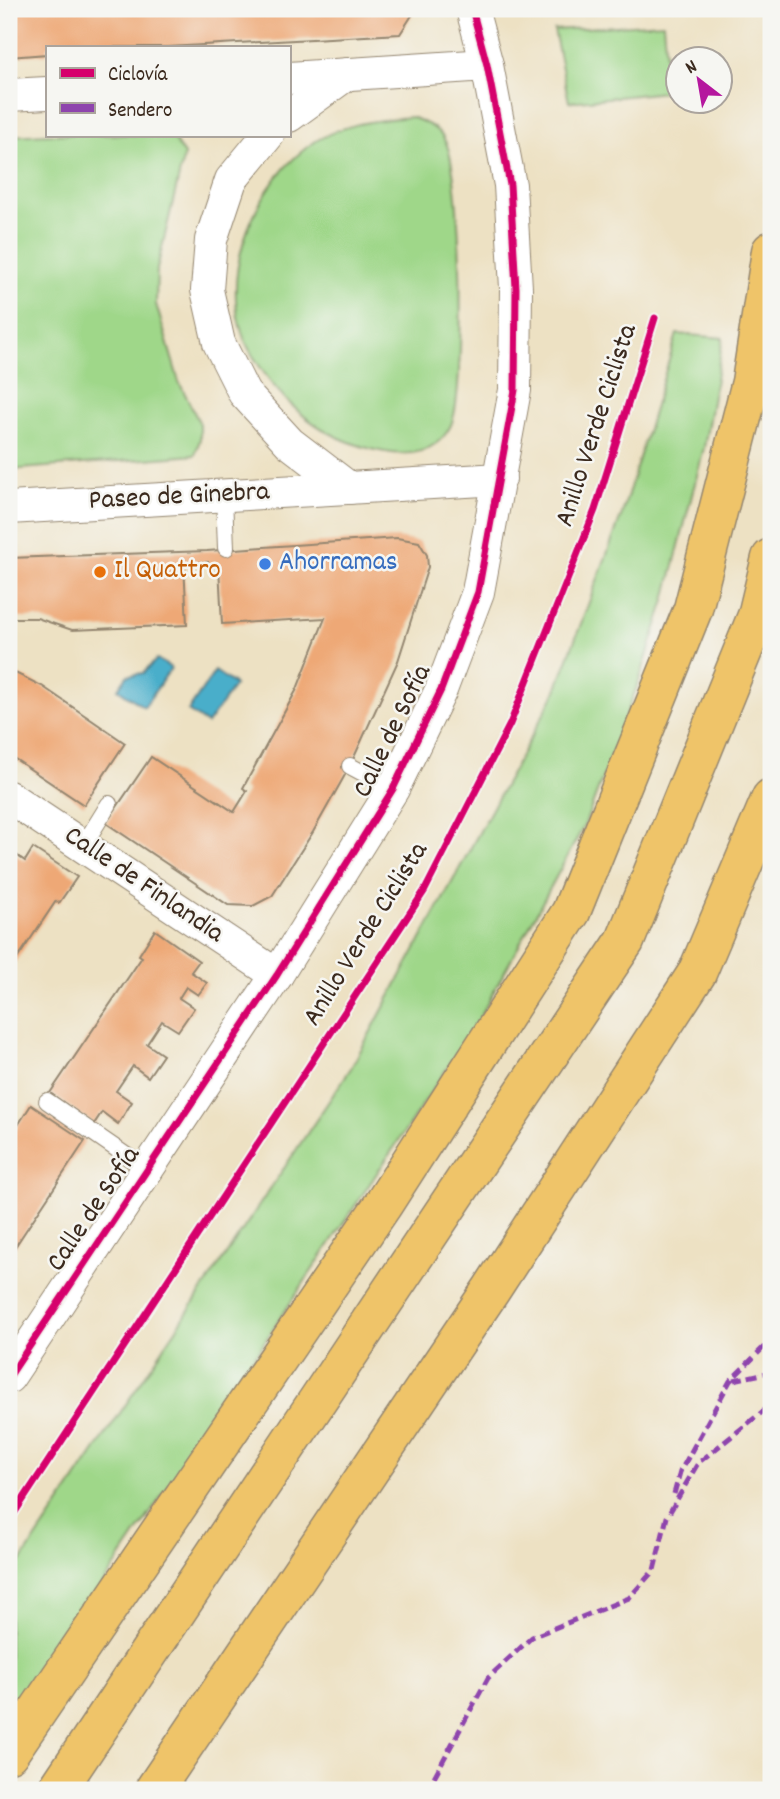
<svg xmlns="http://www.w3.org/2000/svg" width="780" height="1799" viewBox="0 0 780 1799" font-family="Dekko,sans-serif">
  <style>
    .green { fill: #9fd789; stroke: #6d8054; stroke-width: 2 }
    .water { fill: #4aaeca; stroke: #426c74; stroke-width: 2 }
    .building { fill: #eea876 }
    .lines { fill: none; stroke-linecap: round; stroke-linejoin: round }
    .lane-casing { stroke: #948670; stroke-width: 18 }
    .street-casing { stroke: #948670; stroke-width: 34 }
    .highway-casing { stroke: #948670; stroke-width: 41 }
    .lane { stroke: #fff; stroke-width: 16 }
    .street { stroke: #fff; stroke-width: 32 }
    .highway { stroke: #efc469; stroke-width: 38 }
    .quiet { stroke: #8e44ad; stroke-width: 5; stroke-dasharray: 10 5; stroke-linecap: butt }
    .cycleway-casing { stroke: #f6f6f2; stroke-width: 11 }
    .cycleway { stroke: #d6006c; stroke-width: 7 }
    .shop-dot { fill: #3f7fe0; stroke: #f6f6f2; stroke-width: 2.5 }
    .food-dot { fill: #e8710a; stroke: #f6f6f2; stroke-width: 2.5 }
    .labels { text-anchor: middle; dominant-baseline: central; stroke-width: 5; stroke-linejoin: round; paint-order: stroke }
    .street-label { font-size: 28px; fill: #3b2a1e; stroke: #f6f6f2 }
    .shop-label { font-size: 28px; fill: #366cbe; stroke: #f6f6f2; text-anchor: start }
    .food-label { font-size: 28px; fill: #c56008; stroke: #f6f6f2; text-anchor: start }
  </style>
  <rect width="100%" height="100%" fill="#f6f6f2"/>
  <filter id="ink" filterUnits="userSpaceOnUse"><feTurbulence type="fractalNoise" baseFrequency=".0143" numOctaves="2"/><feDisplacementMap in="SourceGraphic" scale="14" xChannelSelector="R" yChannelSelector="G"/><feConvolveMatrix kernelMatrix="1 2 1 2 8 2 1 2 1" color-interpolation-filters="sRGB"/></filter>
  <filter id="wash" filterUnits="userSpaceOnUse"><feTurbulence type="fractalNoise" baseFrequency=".00686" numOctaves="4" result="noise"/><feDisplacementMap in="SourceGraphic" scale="28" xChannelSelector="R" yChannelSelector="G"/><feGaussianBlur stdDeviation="1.57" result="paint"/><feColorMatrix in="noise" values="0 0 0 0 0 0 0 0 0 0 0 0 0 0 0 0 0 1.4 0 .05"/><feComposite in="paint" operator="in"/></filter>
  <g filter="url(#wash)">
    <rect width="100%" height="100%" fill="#ede1c3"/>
    <!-- green -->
    <g class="green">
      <polygon points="663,23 667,71 665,92 569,102 554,30"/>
      <path d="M 411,117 C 424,122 438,127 445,141 C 463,172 465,382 453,419 C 451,428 443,439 435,444 C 416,459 384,453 364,447 C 313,432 280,400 253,356 C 212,290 250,191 306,148 C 336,124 375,120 411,117 Z"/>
      <polygon points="47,134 171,135 184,155 157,269 156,304 179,382 200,424 200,439 195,455 9,470 9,136"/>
      <polygon points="677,334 723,338 704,448 665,600 640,678 585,824 475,1026 9,1725 9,1579 351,1068 555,693 622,514"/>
    </g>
    <!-- water -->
    <g class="water">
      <polygon points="157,659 171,668 144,707 118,689 127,676 143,673"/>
      <polygon points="215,671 235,685 207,724 188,711"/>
    </g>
    <g id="blocks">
      <!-- building -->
      <g class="building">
        <polygon points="9,9 416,9 400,34 168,47 47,47 47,54 9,57"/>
        <polygon points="397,538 419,542 427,555 428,567 398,661 350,766 313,832 272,896 253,906 228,905 106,823 151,757 234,812 247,791 243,788 297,689 325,618 222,624 219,566 208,567 208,562 184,563 187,625 72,630 37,618 9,618 9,558 207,551"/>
        <polygon points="9,670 42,686 125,743 84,805 9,755"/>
        <polygon points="33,848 77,877 59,903 56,901 9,971 9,878 13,872 9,868 9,850 25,861"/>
        <polygon points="155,930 199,961 191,972 207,983 198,995 186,987 179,998 194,1008 178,1031 162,1021 147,1044 163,1055 148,1077 133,1066 116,1091 132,1102 118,1124 102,1112 94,1124 50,1093 142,957 139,955"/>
        <polygon points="31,1105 85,1141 9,1256 9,1139"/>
      </g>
    </g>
  </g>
  <g filter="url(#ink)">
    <use href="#blocks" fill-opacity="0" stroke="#948670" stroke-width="2"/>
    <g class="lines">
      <!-- lane casing -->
      <g class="lane-casing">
        <g id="lane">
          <polyline points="224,495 226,548"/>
          <polyline points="350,766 393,789"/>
          <polyline points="83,846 109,804"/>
          <polyline points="47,1101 147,1170"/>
        </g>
      </g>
      <!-- street casing -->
      <g class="street-casing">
        <g id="street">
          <polyline points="289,78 487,65"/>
          <polyline points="9,95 47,93"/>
          <polyline points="289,116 347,74"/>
          <polyline points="268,135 231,180 211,240 207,290 219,343 244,393 290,443 349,488"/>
          <polyline points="9,508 500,479"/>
          <polyline points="9,797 277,975"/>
          <polyline points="9,1377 277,975 393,789 441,690 478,592 515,390 516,288 510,185 487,65 472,9"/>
        </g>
      </g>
      <!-- highway casing -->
      <g class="highway-casing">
        <g id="highway">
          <polyline points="9,1753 384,1203 571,912 693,609 751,382 771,251"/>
          <polyline points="57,1790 625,941 757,616 771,558"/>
          <polyline points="154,1790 491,1290 697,973 771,798"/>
        </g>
      </g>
      <!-- lane -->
      <use href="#lane" class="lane"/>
      <!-- street -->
      <use href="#street" class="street"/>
      <!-- highway -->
      <use href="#highway" class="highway"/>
      <!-- quiet -->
      <g class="quiet">
        <polyline points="734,1380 771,1372"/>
        <polyline points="674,1494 680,1472 730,1381 771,1340"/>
        <polyline points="427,1790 488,1678 532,1637 629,1598 654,1570 667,1517 698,1463 771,1405"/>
      </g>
      <!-- cycleway casing -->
      <g class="cycleway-casing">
        <g id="cycleway">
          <polyline points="9,1377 277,975 393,789 441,690 478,592 515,390 516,288 510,185 487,65 472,9"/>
          <polyline points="9,1521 425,890 510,724 595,510 655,318"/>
        </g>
      </g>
      <!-- cycleway -->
      <use href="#cycleway" class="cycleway"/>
    </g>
  </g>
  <!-- markers -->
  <circle class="shop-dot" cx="265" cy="564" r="7"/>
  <circle class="food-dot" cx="100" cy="572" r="7"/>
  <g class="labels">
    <!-- street labels -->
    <g class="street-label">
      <text transform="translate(598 426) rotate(-72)">Anillo Verde Ciclista</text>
      <text transform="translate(179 498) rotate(-3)">Paseo de Ginebra</text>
      <text transform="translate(394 732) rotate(-64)">Calle de Sofía</text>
      <text transform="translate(143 886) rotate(34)">Calle de Finlandia</text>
      <text transform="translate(367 935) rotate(-58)">Anillo Verde Ciclista</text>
      <text transform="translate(95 1210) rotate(-56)">Calle de Sofía</text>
    </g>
    <!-- shop labels -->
    <g class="shop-label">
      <text x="279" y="564">Ahorramas</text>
    </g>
    <!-- food labels -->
    <g class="food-label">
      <text x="114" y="572">Il Quattro</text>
    </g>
  </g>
  <!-- margin -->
  <rect width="780" height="1799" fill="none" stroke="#f6f6f2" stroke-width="35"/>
  <!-- legend -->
  <rect x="46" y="46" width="245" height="91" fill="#f6f6f2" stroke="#aba49d" stroke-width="2"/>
  <rect x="60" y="68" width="35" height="10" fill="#d6006c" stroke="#aba49d" stroke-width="2"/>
  <text x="108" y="80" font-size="21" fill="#3b2a1e">Ciclovía</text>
  <rect x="60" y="103" width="35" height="10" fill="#8e44ad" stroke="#aba49d" stroke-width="2"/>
  <text x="108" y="116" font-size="21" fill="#3b2a1e">Sendero</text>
  <!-- north arrow -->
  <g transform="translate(699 80) rotate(329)"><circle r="33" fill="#f6f6f2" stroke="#aba49d" stroke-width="2"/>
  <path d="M0-5L12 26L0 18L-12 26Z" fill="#b5179e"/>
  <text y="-10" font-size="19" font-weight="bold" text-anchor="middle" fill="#3b2a1e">N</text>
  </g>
</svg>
